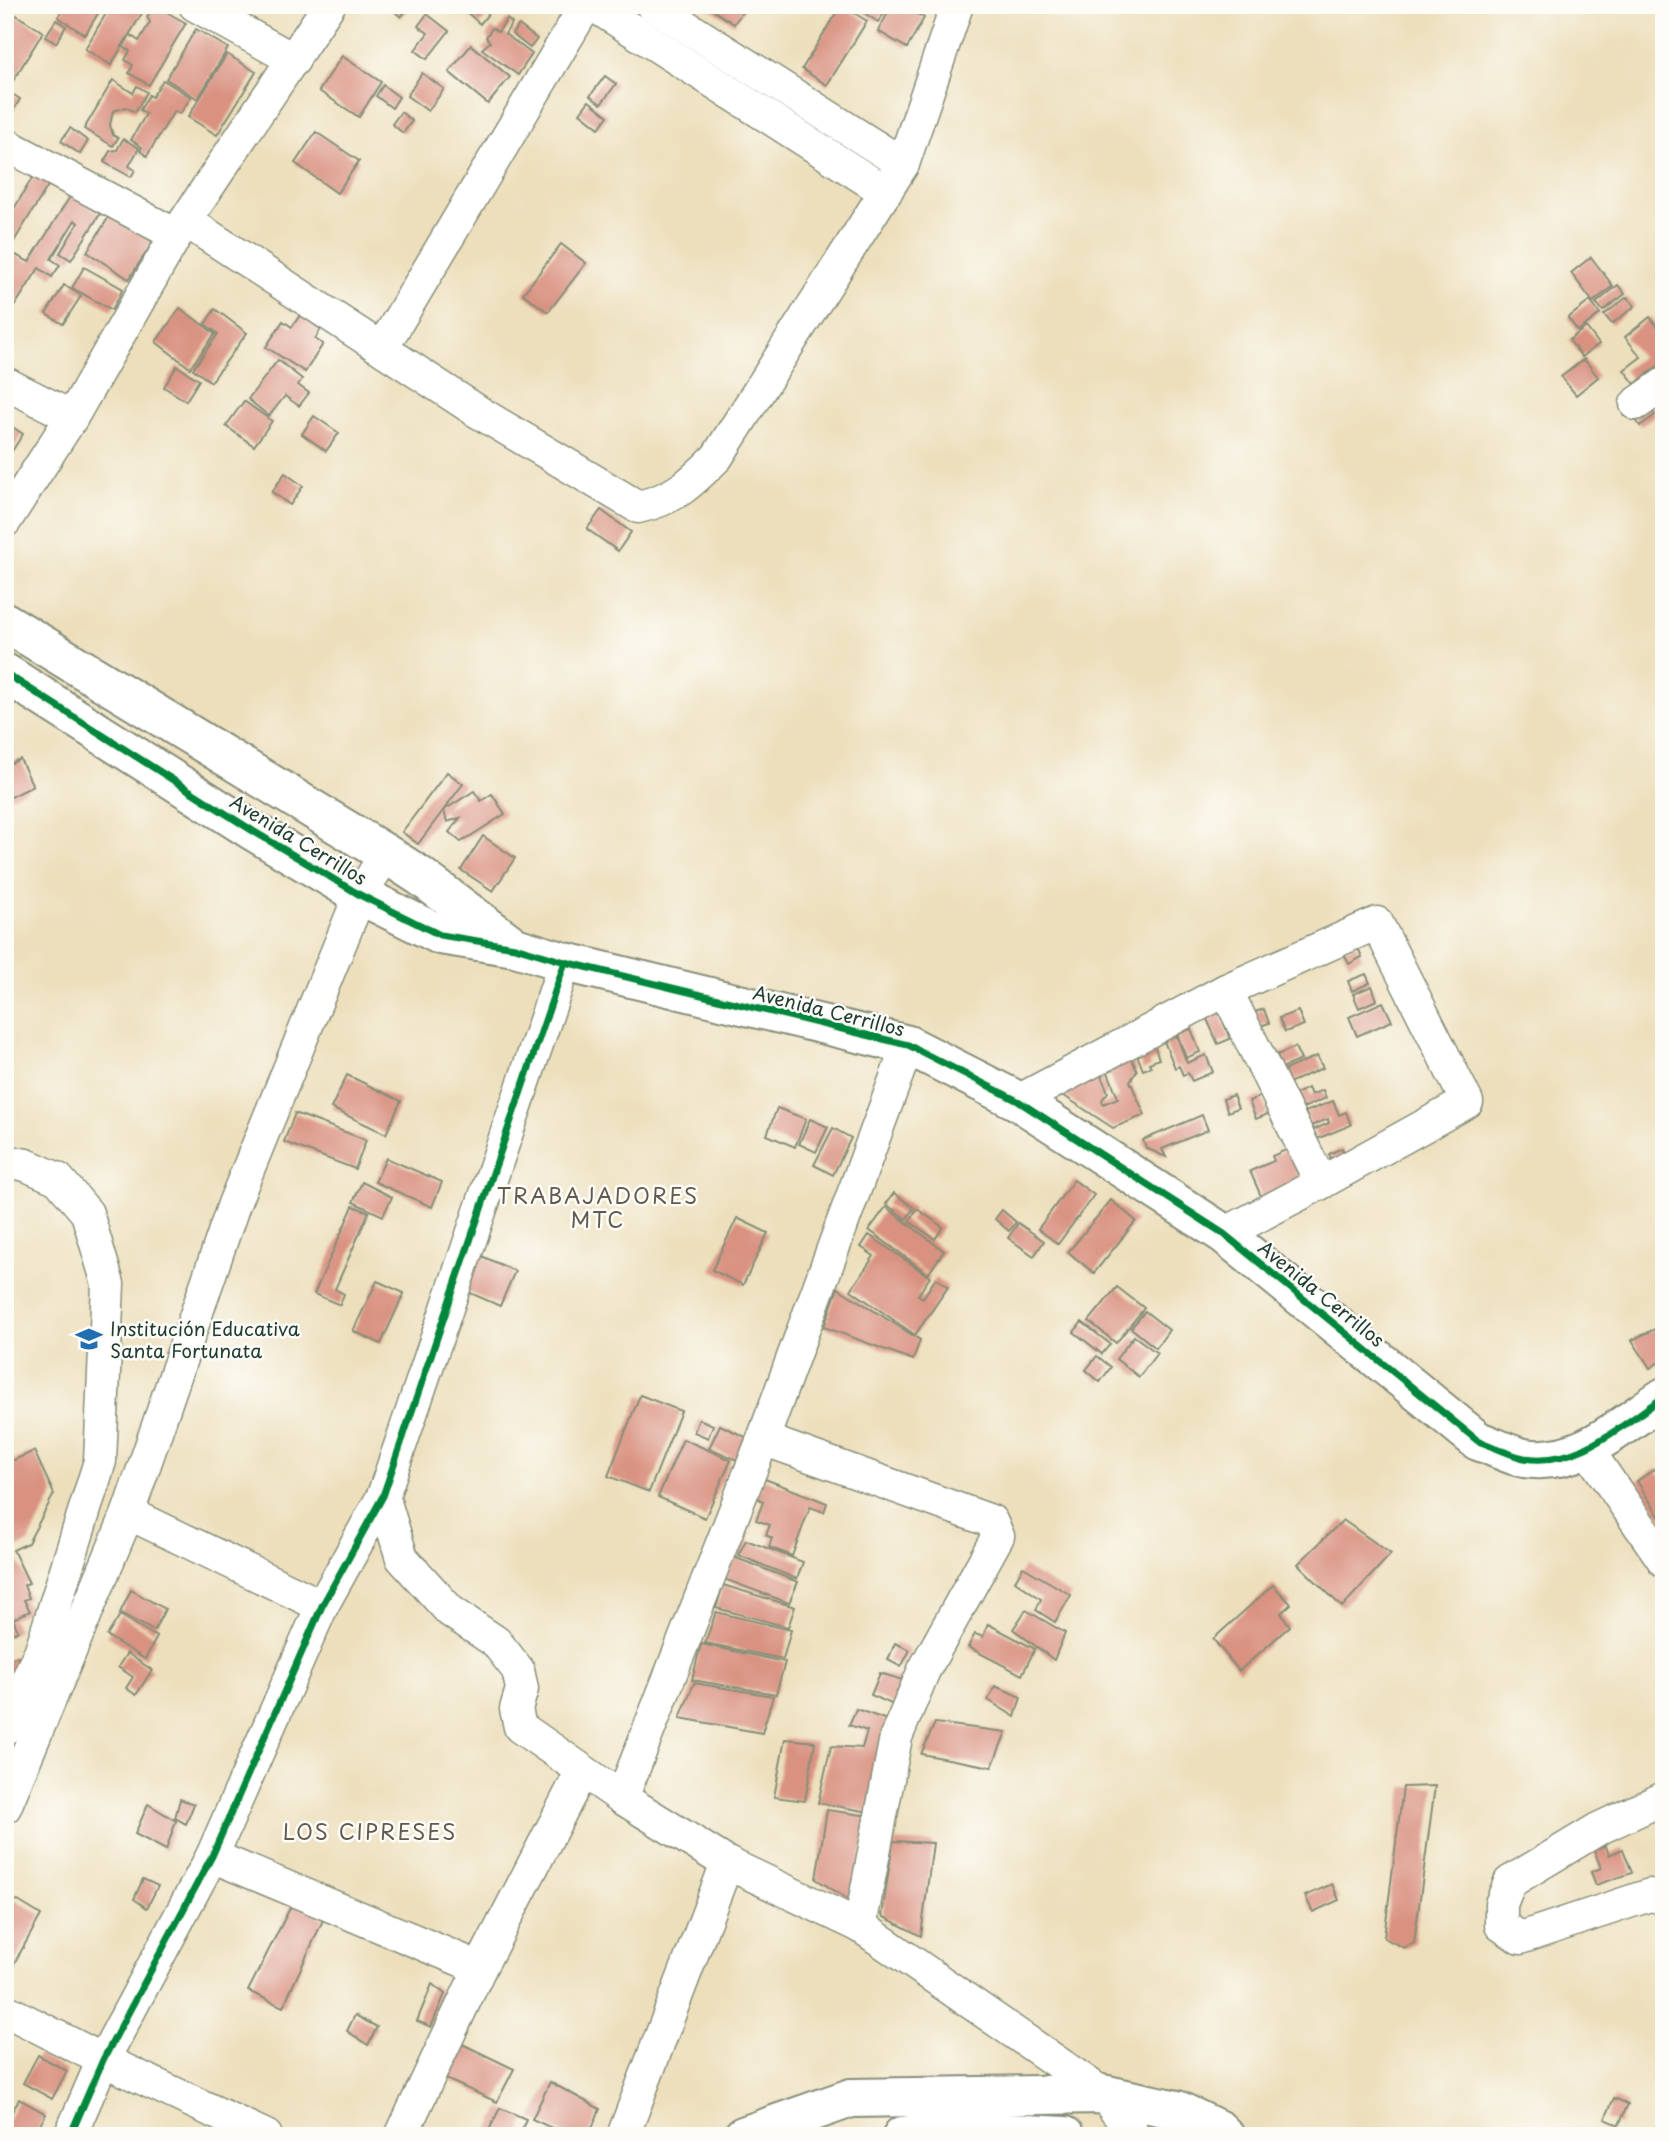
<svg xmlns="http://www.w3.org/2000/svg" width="1669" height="2141" viewBox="0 0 1669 2141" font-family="'Playpen Sans',sans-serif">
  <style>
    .building { fill: #d99180 }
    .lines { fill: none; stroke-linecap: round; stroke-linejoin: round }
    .street-casing { stroke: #868e78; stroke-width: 35 }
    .secondary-casing { stroke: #868e78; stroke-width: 42 }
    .street { stroke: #fff; stroke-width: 32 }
    .secondary { stroke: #fff; stroke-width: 38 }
    .cycleway-casing { stroke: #fdfcf7; stroke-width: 11 }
    .cycleway { stroke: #00873e; stroke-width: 7 }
    .labels { text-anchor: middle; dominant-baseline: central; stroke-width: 5; stroke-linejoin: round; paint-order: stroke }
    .street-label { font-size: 19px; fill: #1f3d34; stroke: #fdfcf7 }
    .poi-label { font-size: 19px; fill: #1f3d34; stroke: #fdfcf7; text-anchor: start }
    .neighbourhood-label { font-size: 21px; letter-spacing: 2px; fill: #605a4f; stroke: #fdfcf7 }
  </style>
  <rect width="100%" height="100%" fill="#fdfcf7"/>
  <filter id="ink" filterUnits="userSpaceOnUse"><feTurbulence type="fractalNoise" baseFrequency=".0143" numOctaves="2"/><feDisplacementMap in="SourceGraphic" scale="14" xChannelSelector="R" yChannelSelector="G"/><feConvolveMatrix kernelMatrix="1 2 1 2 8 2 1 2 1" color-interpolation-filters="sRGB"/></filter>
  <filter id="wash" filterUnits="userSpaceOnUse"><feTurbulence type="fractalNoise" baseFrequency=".00686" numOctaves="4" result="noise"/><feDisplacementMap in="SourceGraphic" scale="28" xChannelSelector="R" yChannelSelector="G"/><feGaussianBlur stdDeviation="1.57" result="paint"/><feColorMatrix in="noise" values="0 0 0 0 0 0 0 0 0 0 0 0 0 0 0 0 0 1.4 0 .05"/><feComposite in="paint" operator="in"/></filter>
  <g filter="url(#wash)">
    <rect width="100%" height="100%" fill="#eddfbc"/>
    <g id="blocks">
      <!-- building -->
      <g class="building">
        <polygon points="65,5 103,5 85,35 58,17"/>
        <polygon points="111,5 147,5 111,65 85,49"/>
        <polygon points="154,5 186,23 149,85 129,73 133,65 125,60 130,51 123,47 130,35 139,41 150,22 147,17"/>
        <polygon points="387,5 411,5 401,17"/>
        <polygon points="464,5 479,5 489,13 480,24 462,8"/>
        <polygon points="705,5 747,5 734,24"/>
        <polygon points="841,5 867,21 827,85 802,69"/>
        <polygon points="852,5 878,5 886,11 878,22"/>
        <polygon points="892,5 901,5 924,18 907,48 878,31"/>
        <polygon points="10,11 43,32 8,89 5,87 5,20"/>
        <polygon points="427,14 449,31 427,59 415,50 428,33 418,26"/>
        <polygon points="507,19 512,23 505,34 532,54 518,75 482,49 490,42 486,37 492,28 498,32"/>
        <polygon points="56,20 66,26 56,43 45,37"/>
        <polygon points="519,25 537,39 530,48 512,34"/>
        <polygon points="196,29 228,48 198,99 166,79"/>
        <polygon points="471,45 510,77 488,104 449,72"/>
        <polygon points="227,54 256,72 217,135 188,117"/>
        <polygon points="342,56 381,82 359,117 319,91"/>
        <polygon points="422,73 444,89 428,111 407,96"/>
        <polygon points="605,76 616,84 601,104 590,96"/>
        <polygon points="113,80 133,93 137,86 147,92 135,112 126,107 113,111 110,125 113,135 118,138 113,146 84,129"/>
        <polygon points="163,80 191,97 180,114 174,111 147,156 140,151 142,147 131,140 146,114 140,110 149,95 152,97"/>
        <polygon points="383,85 399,97 392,108 376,96"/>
        <polygon points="9,92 20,99 13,111 5,106 5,98"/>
        <polygon points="589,101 608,116 599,128 580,113"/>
        <polygon points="401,112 412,121 403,133 392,124"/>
        <polygon points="70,128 88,141 80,154 61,141"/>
        <polygon points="316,132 359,161 337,193 295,163"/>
        <polygon points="123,139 139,148 129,166 135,170 131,177 104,162 110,151 117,150"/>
        <polygon points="34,175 49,184 8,251 29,262 71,195 100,214 71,260 60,253 78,223 75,220 51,259 60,265 52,277 39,268 5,321 5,252 8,251 5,250 5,215 9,217"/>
        <polygon points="110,215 153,242 129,279 87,252"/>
        <polygon points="561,244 586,263 548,312 523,294"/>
        <polygon points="1591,257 1613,286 1593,302 1571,273"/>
        <polygon points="84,267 123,289 112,310 72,288"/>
        <polygon points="64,285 81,296 63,324 46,314"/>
        <polygon points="1618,285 1625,294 1603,311 1596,303"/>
        <polygon points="1627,297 1635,306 1612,324 1604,315"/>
        <polygon points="1590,301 1600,314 1578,331 1568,318"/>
        <polygon points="180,308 215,334 190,368 156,342"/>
        <polygon points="215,309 247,333 211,382 193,369 218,334 205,324"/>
        <polygon points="300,315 321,329 315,339 323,344 305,372 266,347 283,321 292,327"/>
        <polygon points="1650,317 1664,335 1664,361 1635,384 1624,370 1641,357 1625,337"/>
        <polygon points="1586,327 1599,344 1582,357 1569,340"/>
        <polygon points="1584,359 1598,377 1576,395 1561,377"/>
        <polygon points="278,360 302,379 298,385 309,393 299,406 285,396 269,416 248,399"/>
        <polygon points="177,366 199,380 186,401 164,387"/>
        <polygon points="244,401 272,421 254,446 226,426"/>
        <polygon points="1649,406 1655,415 1640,426 1634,417"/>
        <polygon points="314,416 339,433 326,451 302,434"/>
        <polygon points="8,424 23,434 5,462 5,428"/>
        <polygon points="285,473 303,486 290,505 272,492"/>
        <polygon points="601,510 631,532 618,551 587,529"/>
        <polygon points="20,759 33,786 5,800 5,766"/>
        <polygon points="447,772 463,784 418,844 402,832"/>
        <polygon points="474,791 481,801 492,794 505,814 461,842 449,832 460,818 447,822 444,810"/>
        <polygon points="483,836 515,858 493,891 461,870"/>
        <polygon points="1356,943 1362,957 1349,964 1342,950"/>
        <polygon points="1366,974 1370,983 1352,991 1348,981"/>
        <polygon points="1372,986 1377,1000 1359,1008 1353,994"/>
        <polygon points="1383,1002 1392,1021 1357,1036 1349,1017"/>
        <polygon points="1264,1009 1269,1023 1260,1026 1255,1012"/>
        <polygon points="1219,1011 1230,1039 1218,1044 1206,1017"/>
        <polygon points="1298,1011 1304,1025 1285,1032 1279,1018"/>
        <polygon points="1191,1029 1200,1052 1186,1058 1177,1034"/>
        <polygon points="1176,1034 1187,1063 1206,1055 1213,1072 1192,1081 1188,1073 1183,1075 1179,1066 1175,1068 1163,1039"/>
        <polygon points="1154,1045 1159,1059 1149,1063 1151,1067 1143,1070 1136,1052"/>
        <polygon points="1295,1047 1301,1060 1282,1068 1277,1055"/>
        <polygon points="1317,1056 1323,1068 1289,1083 1284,1070"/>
        <polygon points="1131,1057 1137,1071 1130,1081 1145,1115 1113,1128 1058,1092 1100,1073 1108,1092 1102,1100 1103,1104 1118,1098 1106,1067"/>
        <polygon points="347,1075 401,1101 386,1134 331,1108"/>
        <polygon points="1308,1088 1311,1095 1323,1090 1326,1098 1301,1109 1295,1094"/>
        <polygon points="1233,1095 1238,1108 1228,1112 1223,1099"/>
        <polygon points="1261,1096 1268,1114 1256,1119 1249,1101"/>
        <polygon points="1333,1101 1339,1115 1346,1112 1351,1125 1317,1139 1313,1130 1329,1123 1328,1119 1311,1126 1305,1112"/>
        <polygon points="777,1108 806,1119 795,1147 767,1135"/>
        <polygon points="295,1113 366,1140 355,1169 284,1142"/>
        <polygon points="1202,1115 1208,1130 1162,1149 1166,1157 1146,1148 1143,1140"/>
        <polygon points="810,1119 828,1127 816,1152 799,1144"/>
        <polygon points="833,1128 851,1138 833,1175 814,1165"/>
        <polygon points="1342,1148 1346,1157 1332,1162 1329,1154"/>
        <polygon points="1288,1149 1304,1187 1264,1203 1250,1171 1274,1161 1272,1156"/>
        <polygon points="386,1158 442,1182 432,1207 375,1182"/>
        <polygon points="1074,1180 1094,1195 1058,1244 1038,1229"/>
        <polygon points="362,1182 392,1197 383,1216 353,1202"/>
        <polygon points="894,1193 914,1208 906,1219 886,1204"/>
        <polygon points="1111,1200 1136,1221 1094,1273 1068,1252"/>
        <polygon points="353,1206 369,1212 335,1289 344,1294 340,1305 314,1294"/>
        <polygon points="886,1207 944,1251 928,1274 869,1230"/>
        <polygon points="917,1209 943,1227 935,1239 909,1221"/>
        <polygon points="1002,1210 1016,1222 1009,1231 995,1219"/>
        <polygon points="737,1218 768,1233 743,1285 712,1270"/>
        <polygon points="1018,1223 1044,1241 1034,1256 1008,1238"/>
        <polygon points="869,1235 930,1277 918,1295 923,1298 936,1278 948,1287 915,1335 851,1290 874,1256 861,1247"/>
        <polygon points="477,1254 515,1271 500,1306 461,1289"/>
        <polygon points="377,1281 404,1293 381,1344 353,1331"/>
        <polygon points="1117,1287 1144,1308 1116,1343 1089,1321"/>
        <polygon points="838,1288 920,1340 913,1360 824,1327"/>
        <polygon points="1145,1311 1169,1330 1156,1348 1131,1328"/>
        <polygon points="1082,1322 1110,1344 1102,1354 1074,1332"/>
        <polygon points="1657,1328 1664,1337 1664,1359 1650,1368 1632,1340"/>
        <polygon points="1134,1336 1157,1353 1139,1377 1116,1359"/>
        <polygon points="1097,1356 1111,1367 1100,1382 1086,1370"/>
        <polygon points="640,1395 681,1411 649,1492 608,1476"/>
        <polygon points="699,1419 713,1425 708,1438 694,1432"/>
        <polygon points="720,1425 752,1440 742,1462 709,1448"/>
        <polygon points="683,1439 731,1460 705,1518 658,1497"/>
        <polygon points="34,1451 54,1494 28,1543 13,1550 29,1583 24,1585 29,1598 24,1600 30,1611 13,1619 18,1631 5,1637 5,1464"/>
        <polygon points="1656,1468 1664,1480 1664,1524 1637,1481"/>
        <polygon points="765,1479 827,1503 824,1512 810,1507 792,1556 769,1547 772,1538 766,1535 770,1525 756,1520 763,1502 757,1497"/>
        <polygon points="1343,1520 1391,1554 1342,1607 1298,1564"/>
        <polygon points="746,1540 803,1562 797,1579 738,1555"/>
        <polygon points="734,1557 798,1582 789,1603 724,1579"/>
        <polygon points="1023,1567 1071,1595 1055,1622 1036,1610 1041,1599 1015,1581"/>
        <polygon points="723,1585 795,1607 788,1627 716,1608"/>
        <polygon points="1273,1585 1291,1604 1281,1613 1290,1626 1239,1671 1213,1639"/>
        <polygon points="131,1590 165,1609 154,1631 120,1613"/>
        <polygon points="1026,1610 1065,1633 1054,1660 1013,1629"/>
        <polygon points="716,1612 791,1630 783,1659 705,1643"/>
        <polygon points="120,1615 157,1637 145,1659 107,1636"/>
        <polygon points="988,1624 1035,1649 1022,1675 968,1647 975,1634 983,1637"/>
        <polygon points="895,1643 910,1650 901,1667 888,1660"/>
        <polygon points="701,1644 785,1662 776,1694 692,1680"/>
        <polygon points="127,1653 152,1670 136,1695 126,1688 133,1677 118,1667"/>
        <polygon points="18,1656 25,1673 5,1681 5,1661"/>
        <polygon points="880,1673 909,1682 898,1707 871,1695"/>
        <polygon points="694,1683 773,1696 762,1733 680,1718"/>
        <polygon points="995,1686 1021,1697 1015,1717 988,1700"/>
        <polygon points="856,1709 893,1722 870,1812 818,1803 831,1746 862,1748 867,1731 849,1725"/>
        <polygon points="935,1723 1006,1732 992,1767 921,1754"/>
        <polygon points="785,1739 815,1742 805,1801 774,1797"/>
        <polygon points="1435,1786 1414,1943 1404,1948 1384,1938 1403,1787"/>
        <polygon points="180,1799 194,1804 186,1824 175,1818"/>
        <polygon points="148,1804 176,1821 166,1850 135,1834"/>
        <polygon points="827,1810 870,1816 851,1901 816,1879"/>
        <polygon points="893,1841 933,1843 921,1936 882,1916"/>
        <polygon points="1606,1846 1609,1855 1623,1849 1632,1873 1596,1885 1591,1872 1601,1868 1594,1850"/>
        <polygon points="143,1879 158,1886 147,1908 134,1899"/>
        <polygon points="1332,1884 1339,1900 1313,1912 1305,1896"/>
        <polygon points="5,1893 41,1915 5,1980"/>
        <polygon points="292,1904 324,1918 283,2007 248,1991"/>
        <polygon points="432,1984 445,1994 431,2027 417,2021"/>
        <polygon points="355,2015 377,2027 368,2045 347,2031"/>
        <polygon points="458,2042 514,2069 497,2102 441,2077"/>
        <polygon points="38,2055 67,2071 52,2099 23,2083"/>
        <polygon points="550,2082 600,2109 589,2136 569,2136 532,2119"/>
        <polygon points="1614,2098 1628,2104 1619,2125 1605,2119"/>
        <polygon points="19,2099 46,2114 34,2136 13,2136 5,2131 5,2125"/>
        <polygon points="500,2108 526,2119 519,2136 486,2136"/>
      </g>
    </g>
  </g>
  <g filter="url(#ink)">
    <use href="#blocks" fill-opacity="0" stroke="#868e78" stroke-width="2"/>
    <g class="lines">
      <!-- street casing -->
      <g class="street-casing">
        <g id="street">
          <polyline points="195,5 294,60"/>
          <polyline points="593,5 886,192"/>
          <polyline points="652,5 903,164"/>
          <polyline points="5,144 176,235"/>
          <path d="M 186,221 L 480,413 L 638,507 C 675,499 691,483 717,457 L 903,164 L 957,5"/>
          <polyline points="382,348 586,5"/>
          <polyline points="5,383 72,417"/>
          <polyline points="1636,404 1664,384"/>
          <polyline points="5,521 72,417 176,235 329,5"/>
          <polyline points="1226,990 1321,1183"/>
          <polyline points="1018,1101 1226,990 1377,923 1467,1102 1321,1183 1224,1234"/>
          <polyline points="5,1161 26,1165 58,1179 87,1213 108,1284 100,1461 41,1650 5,1728"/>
          <polyline points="763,1439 991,1521 998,1536 924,1670 896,1737 860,1926"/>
          <polyline points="1587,1449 1664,1561"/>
          <polyline points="383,1496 402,1558 450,1611 496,1642 518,1670 522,1689 516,1709 520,1727 622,1798 727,1863 860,1926 1103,2094 1135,2136"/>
          <polyline points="128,1513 322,1606"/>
          <polyline points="622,1798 763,1439 908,1045"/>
          <polyline points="1664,1798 1598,1829 1510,1882 1501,1904 1501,1925 1520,1938 1650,1895 1664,1898"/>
          <polyline points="5,1807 128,1513 234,1204 360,895 386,854"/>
          <polyline points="212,1856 480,1968"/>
          <polyline points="5,2010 103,2060 266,2136"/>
          <polyline points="70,2136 103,2060 212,1856 322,1606 383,1496 565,962"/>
          <polyline points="401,2136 480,1968 582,1771"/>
          <polyline points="623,2136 727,1863"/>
        </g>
      </g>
      <!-- secondary casing -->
      <g class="secondary-casing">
        <g id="secondary">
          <polyline points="5,622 386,854 420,876 511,944"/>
          <path d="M 5,673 L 253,831 L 360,895 L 440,935 L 515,947 L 565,962 L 908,1045 L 1018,1101 L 1224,1234 L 1478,1441 C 1493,1446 1509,1455 1524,1458 C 1579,1467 1621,1425 1664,1397"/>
          <polyline points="743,2136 851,2098 1103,2094 1177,2110 1219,2130 1225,2136"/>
          <polyline points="902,2136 947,2130 1065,2136"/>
        </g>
      </g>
      <!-- street -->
      <use href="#street" class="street"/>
      <!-- secondary -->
      <use href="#secondary" class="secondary"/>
      <!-- cycleway casing -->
      <g class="cycleway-casing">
        <g id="cycleway">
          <path d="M 5,673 L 253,831 L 360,895 L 440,935 L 515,947 L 565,962 L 908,1045 L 1018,1101 L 1224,1234 L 1478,1441 C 1493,1446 1509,1455 1524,1458 C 1579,1467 1621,1425 1664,1397"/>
          <polyline points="70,2136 103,2060 212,1856 322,1606 383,1496 565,962"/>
        </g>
      </g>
      <!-- cycleway -->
      <use href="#cycleway" class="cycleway"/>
    </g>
  </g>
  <!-- icons -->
  <defs>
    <g id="school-bare" transform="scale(2.1)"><path d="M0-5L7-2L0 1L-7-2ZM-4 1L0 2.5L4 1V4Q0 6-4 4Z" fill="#1f6fb2" stroke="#fdfcf7" stroke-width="2.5" paint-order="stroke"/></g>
  </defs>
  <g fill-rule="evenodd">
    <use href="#school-bare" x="89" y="1339"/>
  </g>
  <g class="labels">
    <!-- street labels -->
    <g class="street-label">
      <text transform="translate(299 839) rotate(31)">Avenida Cerrillos</text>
      <text transform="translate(829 1010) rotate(14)">Avenida Cerrillos</text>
      <text transform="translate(1322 1293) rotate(39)">Avenida Cerrillos</text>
    </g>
    <!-- poi labels -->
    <g class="poi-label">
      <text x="110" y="1328">Institución Educativa<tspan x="110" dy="22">Santa Fortunata</tspan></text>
    </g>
    <!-- neighbourhood labels -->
    <g class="neighbourhood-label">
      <text x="598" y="1195">TRABAJADORES<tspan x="598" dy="24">MTC</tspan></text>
      <text x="370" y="1831">LOS CIPRESES</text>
    </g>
  </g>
  <!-- margin -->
  <rect width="1669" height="2141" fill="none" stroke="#fdfcf7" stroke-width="28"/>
</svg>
